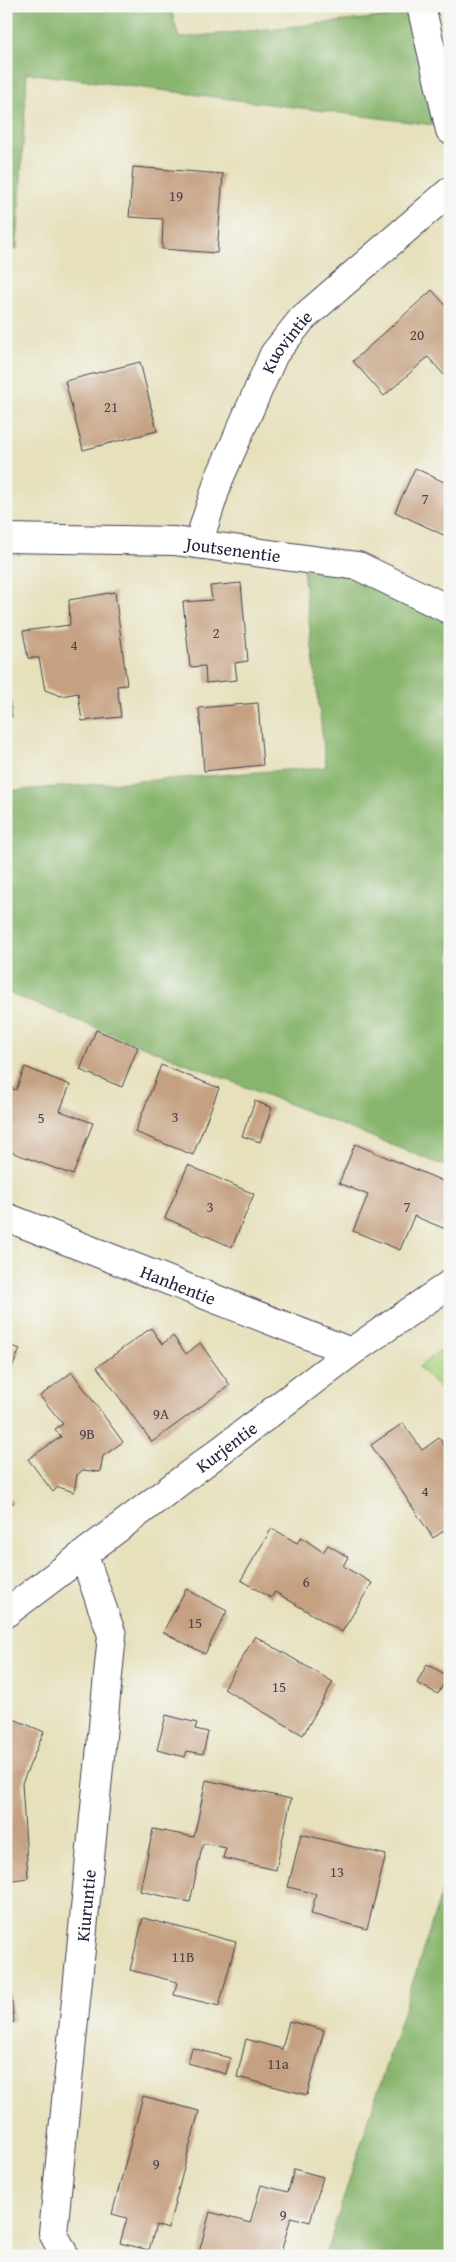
<svg xmlns="http://www.w3.org/2000/svg" width="456" height="2262" viewBox="0 0 456 2262" font-family="'Gentium Book Plus',serif">
  <style>
    .green { fill: #abd37e; stroke: #667a5c }
    .forest { fill: #88b56d; stroke: #556c54 }
    .building { fill: #c5a081 }
    .lines { fill: none; stroke-linecap: round; stroke-linejoin: round }
    .minor-casing { stroke: #3f3e4e; stroke-width: 30 }
    .minor { stroke: #fff; stroke-width: 28 }
    .labels { text-anchor: middle; dominant-baseline: central; stroke-width: 4.5; stroke-linejoin: round; paint-order: stroke }
    .number-label { font-size: 15px; fill: #4b424c }
    .street-label { font-size: 18px; fill: #22223b; stroke: #f6f6f2 }
  </style>
  <rect width="100%" height="100%" fill="#f6f6f2"/>
  <filter id="ink" filterUnits="userSpaceOnUse"><feTurbulence type="fractalNoise" baseFrequency=".02" numOctaves="2"/><feDisplacementMap in="SourceGraphic" scale="10" xChannelSelector="R" yChannelSelector="G"/><feConvolveMatrix kernelMatrix="1 2 1 2 8 2 1 2 1" color-interpolation-filters="sRGB"/></filter>
  <filter id="wash" filterUnits="userSpaceOnUse"><feTurbulence type="fractalNoise" baseFrequency=".0096" numOctaves="4" result="noise"/><feDisplacementMap in="SourceGraphic" scale="20" xChannelSelector="R" yChannelSelector="G"/><feGaussianBlur stdDeviation="1.12" result="paint"/><feColorMatrix in="noise" values="0 0 0 0 0 0 0 0 0 0 0 0 0 0 0 0 0 1.4 0 .05"/><feComposite in="paint" operator="in"/></filter>
  <g filter="url(#wash)">
    <rect width="100%" height="100%" fill="#e6e0bb"/>
    <!-- green -->
    <g class="green">
      <polygon points="450,1343 450,1399 419,1367"/>
      <polygon points="450,1865 450,1904 439,1900"/>
    </g>
    <!-- forest -->
    <g class="forest">
      <polygon points="6,6 170,6 179,38 423,13 449,127 27,73 17,250 6,248"/>
      <polygon points="303,569 353,574 450,622 450,1168 6,992 6,791 326,767"/>
      <polygon points="439,1900 450,1904 450,2256 325,2256"/>
    </g>
    <g id="blocks">
      <!-- building -->
      <g class="building">
        <polygon points="133,167 223,174 217,253 162,249 163,219 129,217"/>
        <polygon points="432,290 450,310 450,374 446,377 428,357 384,396 353,361"/>
        <polygon points="140,362 157,431 83,450 65,381"/>
        <polygon points="6,430 10,450 6,450"/>
        <polygon points="415,468 450,485 450,538 395,512"/>
        <polygon points="241,583 248,661 235,663 237,680 206,683 205,666 190,667 183,602 212,600 210,586"/>
        <polygon points="115,592 127,685 117,686 121,717 82,721 78,693 61,696 45,690 39,658 28,658 23,631 70,625 69,600"/>
        <polygon points="6,679 12,717 6,718"/>
        <polygon points="258,703 263,765 204,771 199,708"/>
        <polygon points="96,1030 138,1047 122,1087 80,1070"/>
        <polygon points="161,1065 219,1088 193,1155 135,1132"/>
        <polygon points="25,1067 70,1085 60,1111 93,1123 73,1175 6,1150 6,1086 16,1090"/>
        <polygon points="255,1101 272,1108 260,1142 242,1136"/>
        <polygon points="355,1144 450,1184 450,1225 448,1230 414,1216 400,1250 353,1231 368,1195 339,1183"/>
        <polygon points="188,1165 254,1194 232,1247 165,1218"/>
        <polygon points="151,1328 162,1344 173,1336 186,1354 200,1343 230,1385 152,1442 97,1367"/>
        <polygon points="6,1344 20,1349 6,1382"/>
        <polygon points="72,1372 123,1442 103,1456 100,1472 83,1470 77,1475 74,1492 58,1487 53,1492 28,1459 61,1437 55,1429 63,1424 40,1396"/>
        <polygon points="403,1423 422,1450 439,1438 450,1453 450,1527 433,1538 371,1445"/>
        <polygon points="6,1494 13,1503 6,1508"/>
        <polygon points="272,1528 297,1543 301,1537 323,1552 328,1545 348,1557 343,1566 372,1583 342,1632 275,1592 271,1598 241,1580"/>
        <polygon points="186,1589 227,1611 205,1654 163,1632"/>
        <polygon points="255,1636 333,1682 303,1735 224,1689"/>
        <polygon points="427,1664 448,1676 438,1694 417,1683"/>
        <polygon points="166,1715 197,1723 195,1729 208,1732 203,1754 187,1751 185,1757 157,1750"/>
        <polygon points="9,1717 44,1732 22,1783 28,1878 6,1881 6,1722"/>
        <polygon points="206,1780 291,1799 276,1870 223,1858 226,1848 203,1843 190,1902 140,1891 153,1829 194,1837"/>
        <polygon points="301,1834 386,1855 367,1929 311,1914 316,1894 288,1887"/>
        <polygon points="143,1918 236,1942 219,2006 174,1995 177,1982 130,1970"/>
        <polygon points="6,1953 14,2022 6,2022"/>
        <polygon points="289,2021 324,2030 307,2095 237,2077 246,2039 282,2049"/>
        <polygon points="192,2048 230,2058 226,2074 188,2063"/>
        <polygon points="143,2096 199,2111 168,2229 156,2225 149,2250 120,2243 127,2218 112,2214"/>
        <polygon points="294,2169 323,2177 310,2222 291,2217 280,2256 198,2256 210,2212 250,2223 261,2185 288,2192"/>
      </g>
    </g>
  </g>
  <g filter="url(#ink)">
    <use href="#blocks" fill-opacity="0" stroke="#3f3e4e" stroke-width="1"/>
    <g class="lines">
      <!-- minor casing -->
      <g class="minor-casing">
        <g id="minor">
          <polyline points="421,6 450,130"/>
          <path id="s1" d="M 6,538 L 174,541 L 358,566 L 450,610"/>
          <path id="s2" d="M 198,544 L 219,479 L 274,354 L 302,319 L 450,191"/>
          <path id="s3" d="M 6,1217 L 351,1352"/>
          <path id="s4" d="M 6,1613 L 351,1352 L 450,1284"/>
          <path id="s5" d="M 65,2256 L 53,2233 L 112,1635 L 84,1556"/>
        </g>
      </g>
      <!-- minor -->
      <use href="#minor" class="minor"/>
    </g>
  </g>
  <g class="labels">
    <!-- number labels -->
    <g class="number-label">
      <text x="176" y="195">19</text>
      <text x="417" y="334">20</text>
      <text x="111" y="406">21</text>
      <text x="425" y="498">7</text>
      <text x="216" y="632">2</text>
      <text x="74" y="644">4</text>
      <text x="175" y="1116">3</text>
      <text x="41" y="1117">5</text>
      <text x="210" y="1206">3</text>
      <text x="407" y="1206">7</text>
      <text x="161" y="1413">9A</text>
      <text x="87" y="1433">9B</text>
      <text x="425" y="1490">4</text>
      <text x="306" y="1581">6</text>
      <text x="195" y="1622">15</text>
      <text x="279" y="1686">15</text>
      <text x="337" y="1871">13</text>
      <text x="183" y="1956">11B</text>
      <text x="278" y="2063">11a</text>
      <text x="156" y="2163">9</text>
      <text x="283" y="2214">9</text>
    </g>
    <!-- street labels -->
    <g class="street-label">
      <text stroke="none"><textPath href="#s2" startOffset="222">Kuovintie</textPath></text>
      <text stroke="none"><textPath href="#s1" startOffset="228">Joutsenentie</textPath></text>
      <text stroke="none"><textPath href="#s3" startOffset="185">Hanhentie</textPath></text>
      <text stroke="none"><textPath href="#s4" startOffset="276">Kurjentie</textPath></text>
      <text stroke="none"><textPath href="#s5" startOffset="355">Kiuruntie</textPath></text>
    </g>
  </g>
  <!-- margin -->
  <rect width="456" height="2262" fill="none" stroke="#f6f6f2" stroke-width="25"/>
</svg>
